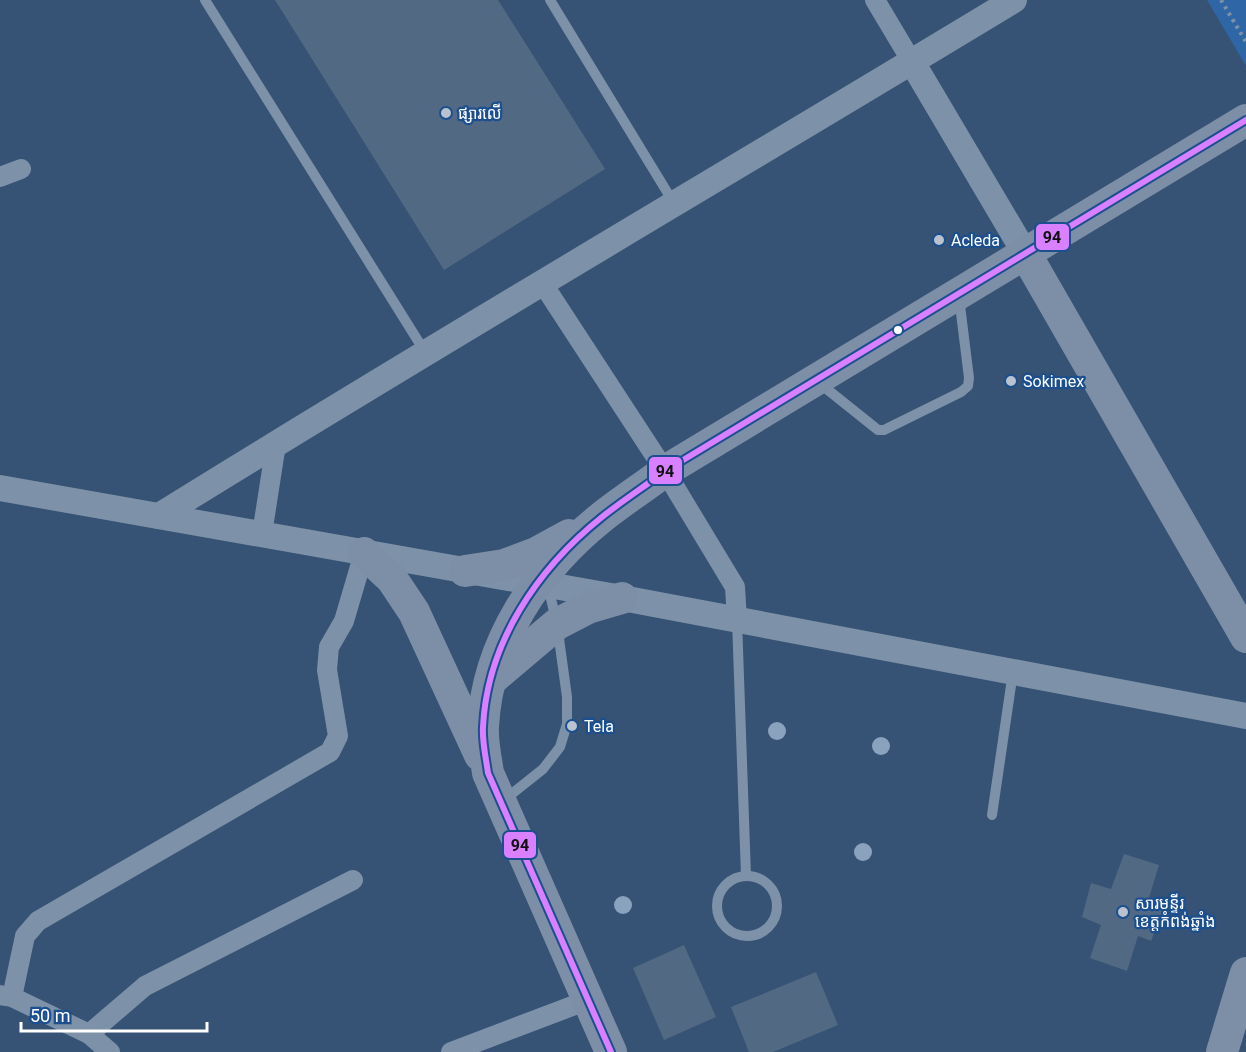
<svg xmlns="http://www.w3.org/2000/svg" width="1246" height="1052" viewBox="0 0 1246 1052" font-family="Roboto,'Noto Sans Khmer',sans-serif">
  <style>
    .green { fill: #2f66a5 }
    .building { fill: #526984 }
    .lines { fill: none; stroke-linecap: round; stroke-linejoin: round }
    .path { stroke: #7d92a8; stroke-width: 4; stroke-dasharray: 3 4.5; stroke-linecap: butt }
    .service { stroke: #7d92a8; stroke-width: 10 }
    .minor { stroke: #7d92a8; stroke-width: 20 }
    .tertiary { stroke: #7d92a8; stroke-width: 26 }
    .primary { stroke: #7d8ea7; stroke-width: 32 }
    .bus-1-casing { stroke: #1b4f8f; stroke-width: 10 }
    .bus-1 { stroke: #d880ff; stroke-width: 6 }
    .tree { fill: #8aa2be }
    .poi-dot { fill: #b9c2ce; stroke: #1b4f8f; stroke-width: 2 }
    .bus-dot { fill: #fff; stroke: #1b4f8f; stroke-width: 2 }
    .labels { text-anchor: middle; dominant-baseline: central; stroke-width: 4.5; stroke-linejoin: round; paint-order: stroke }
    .poi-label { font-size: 16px; fill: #fff; stroke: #1b4f8f; text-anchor: start }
    .line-badge { stroke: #1b4f8f; stroke-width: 2 }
    .pale-badge-label { font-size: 16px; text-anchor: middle; font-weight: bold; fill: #111 }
  </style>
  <rect width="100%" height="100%" fill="#365274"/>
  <!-- green -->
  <polygon class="green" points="1207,0 1246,0 1246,66"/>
  <!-- building -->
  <g class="building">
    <polygon points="275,0 498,0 605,169 444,270"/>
    <polygon points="1124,854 1159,865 1148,901 1165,907 1151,941 1138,936 1127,971 1090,958 1101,925 1082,917 1091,883 1111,889"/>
    <polygon points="684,945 716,1017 664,1040 633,968"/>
    <polygon points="816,972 838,1025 773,1052 749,1052 731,1007"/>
  </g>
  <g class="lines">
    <!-- path -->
    <polyline class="path" points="1221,0 1246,42"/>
    <!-- service -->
    <g class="service">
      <polyline points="205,0 425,352"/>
      <polyline points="550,0 675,205"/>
      <polyline points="818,382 878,430 884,430 961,392 968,386 969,378 959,297"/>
      <polyline points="737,620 746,876"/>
      <polyline points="504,800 543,769 560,747 567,724 567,697 557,624 548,586"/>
      <polyline points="992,815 1013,672"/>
      <circle cx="747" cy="906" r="30"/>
    </g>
    <!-- minor -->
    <g class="minor">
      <polyline points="875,0 912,62"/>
      <polyline points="0,177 21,169"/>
      <polyline points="543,284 665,471 735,587 737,620"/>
      <polyline points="262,534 276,444"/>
      <polyline points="0,995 12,997 89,1034 110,1052"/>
      <polyline points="12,997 25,936 38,921 330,752 338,736 327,670 329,647 344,621 364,553"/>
      <polyline points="89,1034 145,986 353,880"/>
      <polyline points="451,1052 588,1000"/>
    </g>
    <!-- tertiary -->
    <g class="tertiary">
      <polyline points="912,62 1025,253"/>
      <polyline points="0,488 622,598 1246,716"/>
      <path d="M 159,516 C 442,340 730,172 1014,0"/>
    </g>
    <!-- primary -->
    <g class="primary">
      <polyline points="1025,253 1246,637"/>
      <polyline points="364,553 392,579 414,612 480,755"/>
      <polyline points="465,571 504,565 536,553 569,535"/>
      <polyline points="491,680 557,624 588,608 622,598"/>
      <path d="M 611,1052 L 488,773 C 486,758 482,742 483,727 C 487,643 537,569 602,517 C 622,501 644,487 665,471 L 1246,120"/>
      <polyline points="1222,1052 1246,973"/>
    </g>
    <!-- bus-1 casing -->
    <g class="bus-1-casing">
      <path id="bus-1" d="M 611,1052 L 488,773 C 486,758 482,742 483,727 C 487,643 537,569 602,517 C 622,501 644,487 665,471 L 1246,120"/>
    </g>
    <!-- bus-1 -->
    <use href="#bus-1" class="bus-1"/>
  </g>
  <!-- trees -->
  <g class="tree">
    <circle cx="777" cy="731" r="9"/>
    <circle cx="881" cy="746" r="9"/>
    <circle cx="863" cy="852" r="9"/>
    <circle cx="623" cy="905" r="9"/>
  </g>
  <!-- markers -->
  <g class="poi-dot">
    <circle cx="446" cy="113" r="6"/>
    <circle cx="939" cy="240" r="6"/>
    <circle cx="1011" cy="381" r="6"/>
    <circle cx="572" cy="726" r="6"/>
    <circle cx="1123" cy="912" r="6"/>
  </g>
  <circle class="bus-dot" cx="898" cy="330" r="5"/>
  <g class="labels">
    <!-- poi labels -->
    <g class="poi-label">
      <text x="458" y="113">ផ្សារលើ</text>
      <text x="951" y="240">Acleda</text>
      <text x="1023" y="381">Sokimex</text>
      <text x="584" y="726">Tela</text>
      <text x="1135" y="903">សារមន្ទីរ<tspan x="1135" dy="18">ខេត្តកំពង់ឆ្នាំង</tspan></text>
    </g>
  </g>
  <g class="line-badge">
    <rect x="1035" y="223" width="35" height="28" rx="6" fill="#d880ff"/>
    <rect x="648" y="456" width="35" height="29" rx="6" fill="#d880ff"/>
    <rect x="503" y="831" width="34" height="28" rx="6" fill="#d880ff"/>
  </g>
  <g class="pale-badge-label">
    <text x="1052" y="243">94</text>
    <text x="665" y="477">94</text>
    <text x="520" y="851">94</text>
  </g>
  <!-- scale -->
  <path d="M21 1022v9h186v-9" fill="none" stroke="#ffffff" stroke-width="3"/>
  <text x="30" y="1022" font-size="18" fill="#ffffff" stroke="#1b4f8f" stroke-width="4.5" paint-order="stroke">50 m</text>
</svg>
